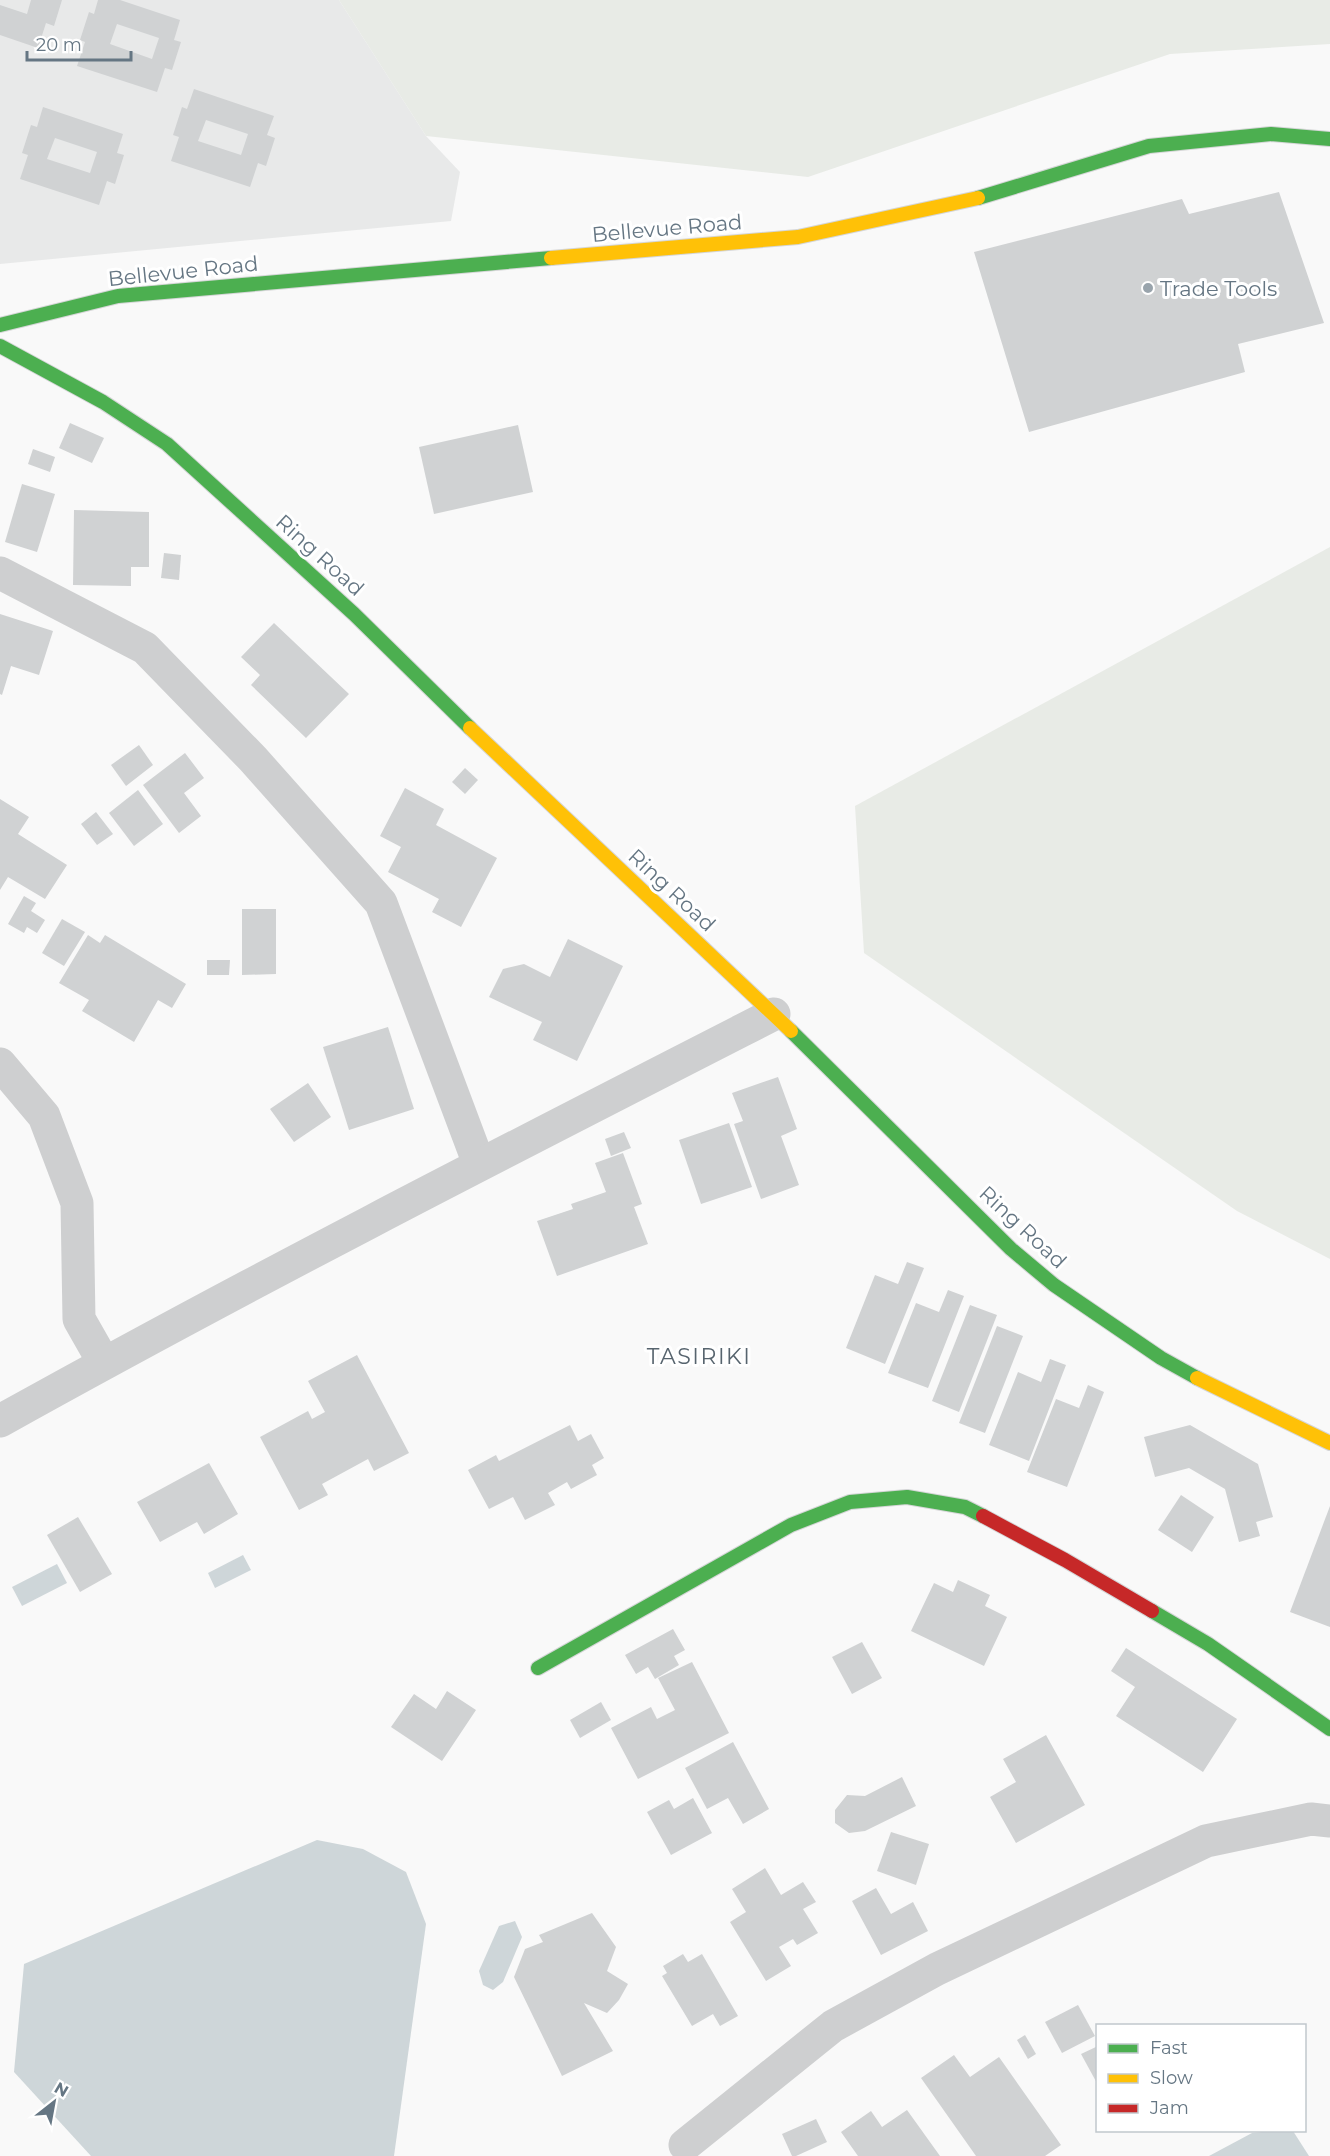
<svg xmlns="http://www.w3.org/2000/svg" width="1330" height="2156" viewBox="0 0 1330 2156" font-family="Montserrat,sans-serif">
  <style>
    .built { fill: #e8e9e9 }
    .green { fill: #e8ebe6 }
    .water { fill: #ced6d9 }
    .building { fill: #d0d2d3; fill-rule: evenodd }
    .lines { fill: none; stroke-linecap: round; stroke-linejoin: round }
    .fast-casing { stroke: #d5d6d7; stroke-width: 16 }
    .slow-casing { stroke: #d5d6d7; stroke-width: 16 }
    .jam-casing { stroke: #d5d6d7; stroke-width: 16 }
    .street { stroke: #cecfd0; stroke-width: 33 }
    .fast { stroke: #4caf50; stroke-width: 14 }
    .slow { stroke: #ffc107; stroke-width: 14 }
    .jam { stroke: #c62828; stroke-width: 14 }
    .poi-dot { fill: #99a4ac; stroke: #fff; stroke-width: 2 }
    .labels { text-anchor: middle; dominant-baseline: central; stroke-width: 6; stroke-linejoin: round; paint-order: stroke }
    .street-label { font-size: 21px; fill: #657683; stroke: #fff }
    .poi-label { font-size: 21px; fill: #657683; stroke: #fff; text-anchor: start }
    .neighbourhood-label { font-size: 22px; letter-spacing: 1.5px; fill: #57646e; stroke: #fff }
  </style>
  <rect width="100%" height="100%" fill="#f9f9f9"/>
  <!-- built -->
  <polygon class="built" points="0,0 339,0 426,136 460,172 451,221 0,264"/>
  <!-- green -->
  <g class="green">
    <polygon points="339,0 1330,0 1330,44 1170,54 808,177 426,136"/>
    <polygon points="1330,547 1330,1259 1237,1211 864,953 855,806"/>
  </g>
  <!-- water -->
  <g class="water">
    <polygon points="243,1555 251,1570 215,1588 208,1573"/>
    <polygon points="57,1564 67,1583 22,1606 12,1587"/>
    <polygon points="317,1840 363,1849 406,1872 426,1924 394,2156 91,2156 14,2072 24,1964"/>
    <polygon points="515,1921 522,1937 503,1982 493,1990 483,1985 479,1971 499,1926"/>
    <polygon points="1282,2130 1293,2131 1309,2156 1209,2156 1252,2133"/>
  </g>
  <!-- building -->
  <g class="building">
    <polygon points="31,0 62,0 54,26 46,23 38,48 0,35 0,5 27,14"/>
    <path d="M 98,0 L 120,0 L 180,20 L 174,40 L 181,42 L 172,70 L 165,68 L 157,92 L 77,66 L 85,42 L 80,40 L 89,12 L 94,14 ZM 117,24 L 159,38 L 152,59 L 110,44 Z"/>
    <path d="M 194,89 L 274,116 L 267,135 L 275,138 L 266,166 L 258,163 L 250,187 L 171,161 L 179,137 L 173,135 L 182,107 L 187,109 ZM 206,120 L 248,134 L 241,155 L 198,141 Z"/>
    <path d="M 43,107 L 123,134 L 117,153 L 124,155 L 115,184 L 107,181 L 99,205 L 20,179 L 28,155 L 22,153 L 31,125 L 37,127 ZM 55,138 L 97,152 L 90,173 L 47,159 Z"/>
    <polygon points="1279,192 1324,323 1238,344 1245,372 1029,432 974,252 1182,199 1189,214"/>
    <polygon points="70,423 104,438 92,463 59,448"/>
    <polygon points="518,425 533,492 434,514 419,447"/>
    <polygon points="33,449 55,457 50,472 28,464"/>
    <polygon points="22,484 55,494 37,552 5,542"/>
    <polygon points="74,510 149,512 149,567 131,567 131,586 73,585"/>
    <polygon points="164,553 181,555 179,580 161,578"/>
    <polygon points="0,614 53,631 39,675 11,666 2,695 0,694"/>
    <polygon points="274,623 349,694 306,738 251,685 260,675 241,657"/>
    <polygon points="139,745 153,765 126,786 111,765"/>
    <polygon points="185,753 204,778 184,793 201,816 179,833 143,785"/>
    <polygon points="465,768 478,780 465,794 452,782"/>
    <polygon points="405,788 444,809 436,825 497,858 461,927 432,912 439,899 388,872 401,847 380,836"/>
    <polygon points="138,790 163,824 134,846 109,813"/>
    <polygon points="0,799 29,817 18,834 67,865 45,899 8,877 0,890"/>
    <polygon points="96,812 113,834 97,845 81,824"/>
    <polygon points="24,896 36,903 31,911 45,920 37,933 27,927 24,933 8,924"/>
    <polygon points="242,909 276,909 276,974 242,975"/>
    <polygon points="62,919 85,932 64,966 42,953"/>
    <polygon points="88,935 100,943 105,935 186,984 172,1008 158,1000 134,1042 82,1011 89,1000 59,983"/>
    <polygon points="568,939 623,966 577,1061 533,1040 542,1022 489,997 503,969 524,964 550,977"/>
    <polygon points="207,960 230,960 229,975 207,975"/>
    <polygon points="388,1027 414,1109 349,1130 323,1047"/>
    <polygon points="778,1077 797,1129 781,1136 799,1185 761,1199 734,1124 743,1121 732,1093"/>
    <polygon points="308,1083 331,1117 294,1142 270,1109"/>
    <polygon points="729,1123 752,1187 701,1204 679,1140"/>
    <polygon points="624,1132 631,1148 611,1156 605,1139"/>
    <polygon points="623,1153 642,1204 634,1207 648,1244 557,1276 537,1221 573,1209 571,1204 606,1192 595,1163"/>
    <polygon points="907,1262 924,1268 885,1364 846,1348 875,1275 898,1284"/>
    <polygon points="948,1290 964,1296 928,1388 888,1373 916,1303 939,1312"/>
    <polygon points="970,1305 997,1315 959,1412 932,1401"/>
    <polygon points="997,1326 1023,1336 985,1433 959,1423"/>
    <polygon points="357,1355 409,1453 374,1471 368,1459 322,1484 328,1495 299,1510 260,1437 308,1411 312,1419 325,1412 308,1381"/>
    <polygon points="1050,1359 1066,1365 1029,1461 989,1445 1018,1372 1041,1382"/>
    <polygon points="1088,1385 1104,1392 1067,1487 1027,1472 1056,1399 1079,1408"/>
    <polygon points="570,1425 578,1441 591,1434 604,1458 592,1465 597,1475 571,1489 567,1482 548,1493 555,1505 525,1520 513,1497 489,1509 468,1470 496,1455 499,1461"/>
    <polygon points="1190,1425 1258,1464 1273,1517 1256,1522 1260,1536 1239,1542 1225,1489 1189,1468 1155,1477 1144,1437"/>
    <polygon points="209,1463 238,1514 204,1534 197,1522 160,1542 137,1502"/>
    <polygon points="1181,1495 1214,1517 1192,1552 1158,1530"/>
    <polygon points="1330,1506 1330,1627 1290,1612"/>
    <polygon points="78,1517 112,1574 80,1592 47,1535"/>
    <polygon points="958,1580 990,1595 985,1606 1007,1617 984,1666 911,1631 934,1583 953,1592"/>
    <polygon points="673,1629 685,1650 674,1656 679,1665 655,1679 648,1667 636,1674 625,1655"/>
    <polygon points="862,1642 882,1678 852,1694 832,1657"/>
    <polygon points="1126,1648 1237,1719 1203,1772 1116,1716 1135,1687 1111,1671"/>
    <polygon points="692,1662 729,1733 638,1779 611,1728 651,1707 657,1719 675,1710 658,1678"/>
    <polygon points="447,1691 476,1710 442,1761 391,1727 414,1694 436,1709"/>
    <polygon points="601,1702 611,1720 580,1738 570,1720"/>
    <polygon points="1046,1735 1085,1805 1016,1843 990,1797 1016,1782 1003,1759"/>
    <polygon points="733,1742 769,1809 743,1824 728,1798 707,1809 685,1768"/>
    <polygon points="902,1777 916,1806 865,1831 849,1833 835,1823 835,1810 847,1795 865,1796"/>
    <polygon points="693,1798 712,1833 671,1855 647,1812 669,1800 674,1809"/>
    <polygon points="891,1832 929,1844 916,1885 877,1871"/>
    <polygon points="765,1868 781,1895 803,1882 816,1902 803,1909 818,1933 797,1945 793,1939 779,1947 791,1966 766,1981 730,1922 746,1912 732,1889"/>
    <polygon points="876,1888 891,1914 913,1902 928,1931 881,1955 852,1901"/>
    <polygon points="592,1913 616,1947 607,1971 628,1984 619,2000 607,2013 584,2003 613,2051 562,2076 514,1977 525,1949 543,1942 539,1935"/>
    <polygon points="683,1954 688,1962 702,1954 738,2016 720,2026 713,2014 692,2026 662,1976 667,1973 663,1966"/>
    <polygon points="1078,2005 1095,2036 1062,2053 1045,2022"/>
    <polygon points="1025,2035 1036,2054 1028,2059 1017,2040"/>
    <polygon points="1098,2046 1098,2085 1081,2054"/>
    <polygon points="954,2055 970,2077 999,2057 1061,2145 1045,2156 976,2156 921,2078"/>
    <polygon points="907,2110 940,2156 858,2156 841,2132 871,2111 882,2127"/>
    <polygon points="816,2119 827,2142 796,2156 792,2156 782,2134"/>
  </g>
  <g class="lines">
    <!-- fast casing -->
    <g class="fast-casing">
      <g id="fast">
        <polyline points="978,198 1149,146 1271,134 1330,139"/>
        <polyline points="0,325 118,296 551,258"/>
        <polyline points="0,346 103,402 167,444 354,614 470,728"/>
        <polyline points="791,1031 1011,1249 1054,1285 1161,1358 1197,1378"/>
        <polyline points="1152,1611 1208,1644 1330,1729"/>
        <polyline points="538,1668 791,1525 850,1502 907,1497 965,1507 983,1516"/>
      </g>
    </g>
    <!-- slow casing -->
    <g class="slow-casing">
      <g id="slow">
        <polyline points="551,258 798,237 978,198"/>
        <polyline points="470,728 791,1031"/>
        <polyline points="1197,1378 1330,1443"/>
      </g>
    </g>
    <!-- jam casing -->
    <g class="jam-casing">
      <polyline id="jam" points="983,1516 1065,1560 1152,1611"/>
    </g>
    <!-- street -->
    <g class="street">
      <polyline points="0,573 145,648 253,759 381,903 479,1164"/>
      <polyline points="0,1064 44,1116 77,1203 79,1319 104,1363"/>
      <path d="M 0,1421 C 255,1279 514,1147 774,1014"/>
      <polyline points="685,2145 833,2026 937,1969 1206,1841 1311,1819 1330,1821"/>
    </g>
    <!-- fast -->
    <use href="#fast" class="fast"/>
    <!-- slow -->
    <use href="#slow" class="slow"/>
    <!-- jam -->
    <use href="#jam" class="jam"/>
  </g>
  <!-- markers -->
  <circle class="poi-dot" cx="1148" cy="288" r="6"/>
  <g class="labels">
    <!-- street labels -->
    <g class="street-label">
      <text transform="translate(667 228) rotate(-5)">Bellevue Road</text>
      <text transform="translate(183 271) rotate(-6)">Bellevue Road</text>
      <text transform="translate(320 555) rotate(42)">Ring Road</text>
      <text transform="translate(672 890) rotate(43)">Ring Road</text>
      <text transform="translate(1023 1227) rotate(43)">Ring Road</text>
    </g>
    <!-- poi labels -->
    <g class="poi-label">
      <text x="1160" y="288">Trade Tools</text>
    </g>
    <!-- neighbourhood labels -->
    <g class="neighbourhood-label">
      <text x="699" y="1356">TASIRIKI</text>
    </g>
  </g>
  <!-- legend -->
  <rect x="1096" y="2024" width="210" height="108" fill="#ffffff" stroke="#c1c8cd" stroke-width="1.5"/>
  <rect x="1108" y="2044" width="30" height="9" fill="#4caf50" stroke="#c1c8cd" stroke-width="1.5"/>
  <text x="1150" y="2054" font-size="18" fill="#657683">Fast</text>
  <rect x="1108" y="2074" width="30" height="9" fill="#ffc107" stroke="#c1c8cd" stroke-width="1.5"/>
  <text x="1150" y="2084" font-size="18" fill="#657683">Slow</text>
  <rect x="1108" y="2104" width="30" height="9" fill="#c62828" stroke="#c1c8cd" stroke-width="1.5"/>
  <text x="1150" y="2114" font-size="18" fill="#657683">Jam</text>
  <!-- north arrow -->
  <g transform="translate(54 2102) rotate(31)" stroke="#ffffff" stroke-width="4.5" paint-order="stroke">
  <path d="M0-4.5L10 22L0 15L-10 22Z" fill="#657683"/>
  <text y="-9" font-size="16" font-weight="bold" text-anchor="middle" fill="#657683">N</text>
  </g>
  <!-- scale -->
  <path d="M27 51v9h104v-9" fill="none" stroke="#657683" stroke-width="3"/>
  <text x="36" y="51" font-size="18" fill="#657683" stroke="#ffffff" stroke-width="4.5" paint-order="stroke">20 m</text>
</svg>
